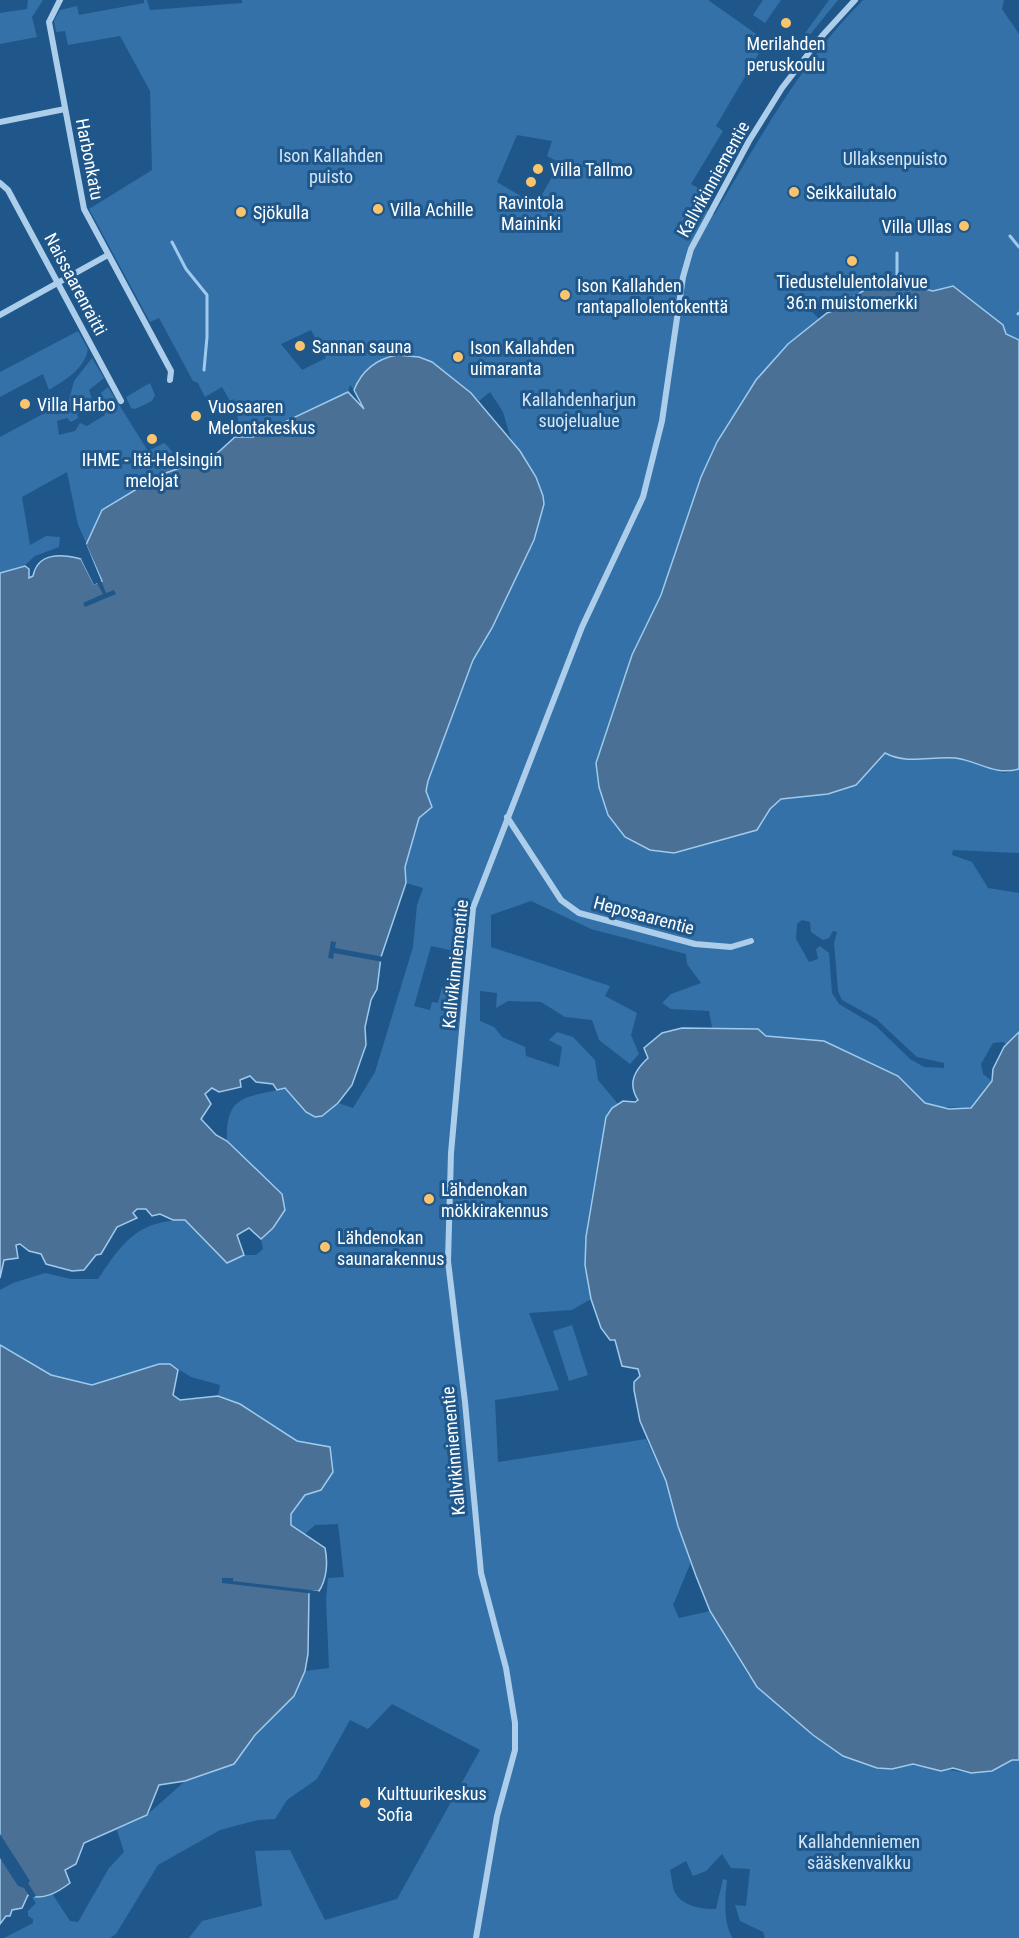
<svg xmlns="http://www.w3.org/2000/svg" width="1019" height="1938" viewBox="0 0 1019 1938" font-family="'Roboto Condensed',sans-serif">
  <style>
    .green { fill: #3371a8; fill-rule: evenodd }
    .water { fill: #4a7095; stroke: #9fcaed; stroke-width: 1.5 }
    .pier { fill: #20578a }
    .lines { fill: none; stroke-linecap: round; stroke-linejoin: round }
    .stream { stroke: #9fcaed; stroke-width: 3 }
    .street { stroke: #acceeb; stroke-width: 6 }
    .poi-dot { fill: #f9c46c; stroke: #20578a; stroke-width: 2 }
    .labels { text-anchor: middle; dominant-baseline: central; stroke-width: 6; stroke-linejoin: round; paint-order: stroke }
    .poi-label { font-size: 18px; fill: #fff; stroke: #20578a; text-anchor: start }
    .park-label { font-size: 18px; fill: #d1e6f8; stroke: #20578a }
    .street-label { font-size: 18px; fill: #fff; stroke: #20578a }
  </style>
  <rect width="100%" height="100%" fill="#20578a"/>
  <!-- green -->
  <g class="green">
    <polygon points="28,0 43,0 32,17 37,37 0,44 0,13 27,9"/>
    <path d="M 144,0 L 147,0 L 150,10 L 242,3 L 242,0 L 708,0 L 766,41 L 716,126 L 723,131 L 691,184 L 707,193 L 700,205 L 714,215 C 759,140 801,62 863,0 L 1004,0 L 1002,9 L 1019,34 L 1019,340 L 894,282 L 834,317 L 814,300 L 805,304 L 819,319 L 788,344 L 756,380 L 717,442 L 701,477 L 661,595 L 632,655 L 625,837 L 650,850 L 781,799 L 828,794 L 885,753 L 956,758 L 1004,773 L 1019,769 L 1019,853 L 953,850 L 952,855 L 972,862 L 988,888 L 1019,893 L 1019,1032 L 1007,1045 L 1003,1042 L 993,1043 L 981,1064 L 983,1074 L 992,1081 L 971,1108 L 943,1107 L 926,1113 L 713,1033 L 709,1011 L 671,1009 L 662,1003 L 671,994 L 701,983 L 687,964 L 686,954 L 591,929 L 531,901 L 491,915 L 491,947 L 610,986 L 605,996 L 637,1013 L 631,1035 L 639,1054 L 630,1064 L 599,1040 L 592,1020 L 565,1017 L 541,1002 L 508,1001 L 496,1008 L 497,993 L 480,991 L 480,1021 L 494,1027 L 502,1037 L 525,1047 L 526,1056 L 559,1067 L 562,1047 L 549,1040 L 557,1032 L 573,1037 L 595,1060 L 598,1080 L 618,1104 C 602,1116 584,1237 585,1262 C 585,1274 590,1286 591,1299 L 572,1310 L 529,1313 L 559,1390 L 495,1400 L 498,1462 L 646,1439 L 666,1481 L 691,1562 L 673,1605 L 679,1618 L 710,1611 L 748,1675 L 813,1735 L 843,1756 L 971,1773 L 992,1771 L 1012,1760 L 1019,1760 L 1019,1938 L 765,1938 L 763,1932 L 740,1921 L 735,1905 L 746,1906 L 750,1869 L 731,1868 L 722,1854 L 706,1871 L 693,1876 L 686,1861 L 670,1870 C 672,1877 672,1889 676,1894 C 684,1907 703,1909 716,1909 L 723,1879 L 727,1880 C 725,1895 723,1926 733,1938 L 189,1938 L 202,1921 L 262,1906 L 255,1851 L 290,1850 L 325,1920 L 397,1899 L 480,1750 L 392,1704 L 368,1729 L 350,1720 L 317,1779 L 287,1800 L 275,1819 L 258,1820 L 220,1830 L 158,1865 L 116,1934 L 110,1938 L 4,1938 L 33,1923 L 33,1919 L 28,1916 L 28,1911 L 36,1903 L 32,1898 L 100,1792 L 185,1781 L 208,1773 L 299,1685 L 305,1671 L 329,1668 L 326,1599 L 328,1578 L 344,1577 L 338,1524 L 315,1525 L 305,1534 L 291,1525 L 291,1514 L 305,1495 L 218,1396 L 220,1385 L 191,1377 L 170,1364 L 92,1385 L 51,1375 L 0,1345 L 0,1290 L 13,1283 L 45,1273 L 71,1279 L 98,1279 C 122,1243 138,1220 185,1220 L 227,1263 L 244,1255 L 256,1255 L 263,1249 L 261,1239 L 249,1228 L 236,1149 L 227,1141 C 225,1092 249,1098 285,1088 L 306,1112 L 322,1116 L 338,1103 L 353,1108 L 375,1072 L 413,947 L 417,905 L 423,888 L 406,883 L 405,867 L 428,781 L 450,719 L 473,660 L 492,628 L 534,540 L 539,523 L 520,451 L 511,439 L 503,412 L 490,392 L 479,401 L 471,393 L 359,378 L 354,390 L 350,385 L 348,392 C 315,410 274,437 235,437 L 238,420 L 234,399 L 230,401 L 222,387 L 205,397 L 198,383 L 193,381 L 159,318 L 150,322 L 89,209 L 152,170 L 150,91 L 120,36 L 68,45 L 65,31 L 56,32 L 54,21 L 60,10 L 77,6 L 79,15 L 144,3 ZM 517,135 L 552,141 L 547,156 L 560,163 L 536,205 L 497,182 ZM 311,330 L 326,358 L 302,370 L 281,344 ZM 802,920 L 810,922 L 811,932 L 823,940 L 829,938 L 833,931 L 837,932 L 834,943 L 838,991 L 842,1000 L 876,1019 L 917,1057 L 944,1063 L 944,1068 L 924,1067 L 910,1059 L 876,1026 L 839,1004 L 832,993 L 829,953 L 820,946 L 816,949 L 818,959 L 809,962 L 796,939 L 797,924 ZM 431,946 L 450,950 L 449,959 L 465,958 L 465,966 L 458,966 L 453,988 L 442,987 L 438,1003 L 432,1002 L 430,1010 L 414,1006 ZM 184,1781 L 184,1782 L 148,1814 L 159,1785 ZM 117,1830 L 124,1852 L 109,1868 L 78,1922 L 70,1921 L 53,1895 L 70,1883 L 65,1870 L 76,1864 L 84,1843 Z"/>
    <polygon points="763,0 781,0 765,23 753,15"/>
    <polygon points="829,0 838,0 804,42 801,39"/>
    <path d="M 78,331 L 88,349 C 84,370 66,379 49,390 L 43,374 L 0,397 L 0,372 Z"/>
    <path d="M 92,358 L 104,378 L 89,390 L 92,399 L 77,414 L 78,418 L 71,422 L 67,418 L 57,421 L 59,435 L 75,431 L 80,423 L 87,426 L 105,415 L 98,401 L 101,393 L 108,387 L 148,451 L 164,443 C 174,451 176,459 174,472 L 103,580 L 78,525 L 67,472 L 22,497 L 30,545 L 46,536 L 60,537 L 59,547 L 35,556 L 25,565 L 29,569 L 29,578 L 0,624 L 0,437 L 69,400 L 74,381 Z"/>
    <polygon points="150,383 155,395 152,401 135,409 131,408 126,397"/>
    <polygon points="572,1325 588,1375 569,1381 553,1331"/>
  </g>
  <!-- water -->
  <g class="water">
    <path d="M 878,282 L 894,282 L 933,291 L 953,286 L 1003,325 L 1006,334 L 1019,340 L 1019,769 C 994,776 979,761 955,758 C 930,756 908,765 885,753 L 856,785 L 828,794 L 781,799 L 770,809 L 757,830 L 674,853 L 650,850 L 625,837 L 608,815 L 599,787 L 596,763 L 632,655 L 661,595 L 701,477 L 717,442 L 756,380 L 788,344 L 827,313 L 841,308 L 853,297 Z"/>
    <path d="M 397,355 L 419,357 L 432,362 L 471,393 L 520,451 L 536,477 L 543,496 L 544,504 L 534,540 L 492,628 L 473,660 L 428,781 L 426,791 L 432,807 L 419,818 L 405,867 L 406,883 L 381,957 L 377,989 L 371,1000 L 365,1027 L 366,1045 L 352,1085 L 338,1103 L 322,1116 L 315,1117 L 306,1112 L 285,1088 L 277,1090 L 273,1084 L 256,1082 L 250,1076 L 240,1080 L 241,1087 L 219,1092 L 212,1088 L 205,1094 L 211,1104 L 201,1119 L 216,1135 L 227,1141 L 282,1194 L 285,1210 L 273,1228 L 261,1239 L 249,1228 L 237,1235 L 244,1255 L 227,1263 L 185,1220 L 173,1220 L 160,1214 L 152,1216 L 146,1209 L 137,1209 L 133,1213 L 137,1218 L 117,1227 L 101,1254 L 96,1255 L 84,1270 L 72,1271 L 46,1264 L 41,1254 L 29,1251 L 20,1244 L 16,1245 L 18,1258 L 4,1260 L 0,1278 L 0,573 L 25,566 L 29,569 L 29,578 L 33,576 C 38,552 61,554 81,559 L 94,584 L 102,581 L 86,545 L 102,510 L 160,475 L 214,456 L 235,437 L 253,437 L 348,392 L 364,409 L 354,390 C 362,370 376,359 397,355 Z"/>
    <path d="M 682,1028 L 758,1029 L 766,1036 L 824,1041 L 898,1076 L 925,1103 L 949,1109 L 971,1108 L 992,1081 L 993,1069 L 1004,1047 L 1019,1032 L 1019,1760 L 1012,1760 L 992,1771 L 971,1773 L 953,1768 L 941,1771 L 913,1764 L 892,1769 L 877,1768 L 843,1756 L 813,1735 L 757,1687 L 710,1611 L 696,1576 L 678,1526 L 666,1481 L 640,1421 L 634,1390 L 634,1382 L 640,1376 L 638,1369 L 622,1366 L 615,1340 L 610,1340 L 601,1328 L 591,1299 L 585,1265 L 586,1237 L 606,1117 L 612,1108 L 623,1101 L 635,1102 L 638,1100 C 627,1083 635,1070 648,1058 L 644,1048 L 662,1033 Z"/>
    <path d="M 0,1345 L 51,1375 L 92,1385 L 159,1364 L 170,1364 L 178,1370 L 173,1395 L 180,1400 L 218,1396 L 240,1404 L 297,1441 L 330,1447 L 333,1472 L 321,1490 L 305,1495 L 291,1514 L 291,1525 L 325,1548 C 328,1562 327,1579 319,1591 L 309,1591 L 308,1654 L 305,1671 L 294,1696 L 255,1735 L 234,1764 L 185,1781 L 159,1785 L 147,1815 L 84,1843 L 76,1864 L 65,1870 L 70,1883 C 58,1892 43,1901 28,1895 L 22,1908 L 12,1910 L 10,1916 L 6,1916 L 0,1924 Z"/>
  </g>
  <!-- pier -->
  <g class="pier">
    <polygon points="85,541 106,593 114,590 116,594 85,607 83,603 103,594 97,583 94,585 81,559 80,556 96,581 99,579 83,546"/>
    <polygon points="331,941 336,942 335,948 384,957 383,962 334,953 333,959 328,958"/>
    <polygon points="222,1578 233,1578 233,1581 319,1591 315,1594 222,1583"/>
    <polygon points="0,1834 30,1881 28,1883 36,1896 31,1899 24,1888 18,1886 0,1858"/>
  </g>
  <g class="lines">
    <!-- stream -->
    <g class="stream">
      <polyline points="1010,236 1019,247"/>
      <polyline points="172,242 186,269 207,295 207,337 204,370"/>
      <polyline points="897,283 897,253"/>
      <polyline points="1018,314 1019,313"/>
    </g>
    <!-- street -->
    <g class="street">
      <polyline points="60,0 49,22 84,209 171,371 170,380"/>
      <polyline points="0,122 65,109"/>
      <polyline points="0,183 8,190 121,401"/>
      <polyline points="0,315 108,255"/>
      <polyline points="507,817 561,900 579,913 695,944 731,947 751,941"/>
      <polyline points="476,1938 497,1816 515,1750 515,1723 506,1668 481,1573 465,1402 448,1261 451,1153 473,908 582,627 643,497 662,421 683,277 691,249 749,141 782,88 822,36 855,0"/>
    </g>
  </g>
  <!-- markers -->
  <g class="poi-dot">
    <circle cx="786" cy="23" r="6"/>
    <circle cx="538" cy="169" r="6"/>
    <circle cx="531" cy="182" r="6"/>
    <circle cx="794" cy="192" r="6"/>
    <circle cx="378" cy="209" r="6"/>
    <circle cx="241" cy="212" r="6"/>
    <circle cx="964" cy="226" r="6"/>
    <circle cx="852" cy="261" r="6"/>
    <circle cx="565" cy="295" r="6"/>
    <circle cx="300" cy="346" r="6"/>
    <circle cx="458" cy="357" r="6"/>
    <circle cx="25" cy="404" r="6"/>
    <circle cx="196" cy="416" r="6"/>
    <circle cx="152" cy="439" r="6"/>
    <circle cx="429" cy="1199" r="6"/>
    <circle cx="325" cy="1247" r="6"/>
    <circle cx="365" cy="1803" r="6"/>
  </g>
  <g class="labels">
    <!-- poi labels -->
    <g class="poi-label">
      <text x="786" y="43" text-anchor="middle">Merilahden<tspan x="786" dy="21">peruskoulu</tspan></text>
      <text x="550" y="169">Villa Tallmo</text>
      <text x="806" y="192">Seikkailutalo</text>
      <text x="531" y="202" text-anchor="middle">Ravintola<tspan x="531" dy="21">Maininki</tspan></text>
      <text x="390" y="209">Villa Achille</text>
      <text x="253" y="212">Sjökulla</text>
      <text x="952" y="226" text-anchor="end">Villa Ullas</text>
      <text x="852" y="281" text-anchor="middle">Tiedustelulentolaivue<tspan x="852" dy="21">36:n muistomerkki</tspan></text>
      <text x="577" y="285">Ison Kallahden<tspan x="577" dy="21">rantapallolentokenttä</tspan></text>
      <text x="312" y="346">Sannan sauna</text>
      <text x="470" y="347">Ison Kallahden<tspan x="470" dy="21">uimaranta</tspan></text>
      <text x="37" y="404">Villa Harbo</text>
      <text x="208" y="406">Vuosaaren<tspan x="208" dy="21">Melontakeskus</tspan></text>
      <text x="152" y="459" text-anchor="middle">IHME - Itä-Helsingin<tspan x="152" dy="21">melojat</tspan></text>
      <text x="441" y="1189">Lähdenokan<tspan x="441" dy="21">mökkirakennus</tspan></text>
      <text x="337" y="1237">Lähdenokan<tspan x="337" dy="21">saunarakennus</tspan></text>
      <text x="377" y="1793">Kulttuurikeskus<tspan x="377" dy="21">Sofia</tspan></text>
    </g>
    <!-- park labels -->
    <g class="park-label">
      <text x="331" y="155">Ison Kallahden<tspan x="331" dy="21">puisto</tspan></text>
      <text x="895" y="158">Ullaksenpuisto</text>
      <text x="579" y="399">Kallahdenharjun<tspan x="579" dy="21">suojelualue</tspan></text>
      <text x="859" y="1841">Kallahdenniemen<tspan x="859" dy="21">sääskenvalkku</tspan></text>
    </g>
    <!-- street labels -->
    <g class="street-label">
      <text transform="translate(90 159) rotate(79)">Harbonkatu</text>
      <text transform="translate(713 179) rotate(-61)">Kallvikinniementie</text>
      <text transform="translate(76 284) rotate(62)">Naissaarenraitti</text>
      <text transform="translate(644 915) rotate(15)">Heposaarentie</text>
      <text transform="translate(455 964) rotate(-84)">Kallvikinniementie</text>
      <text transform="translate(453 1451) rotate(-95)">Kallvikinniementie</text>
    </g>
  </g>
</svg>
